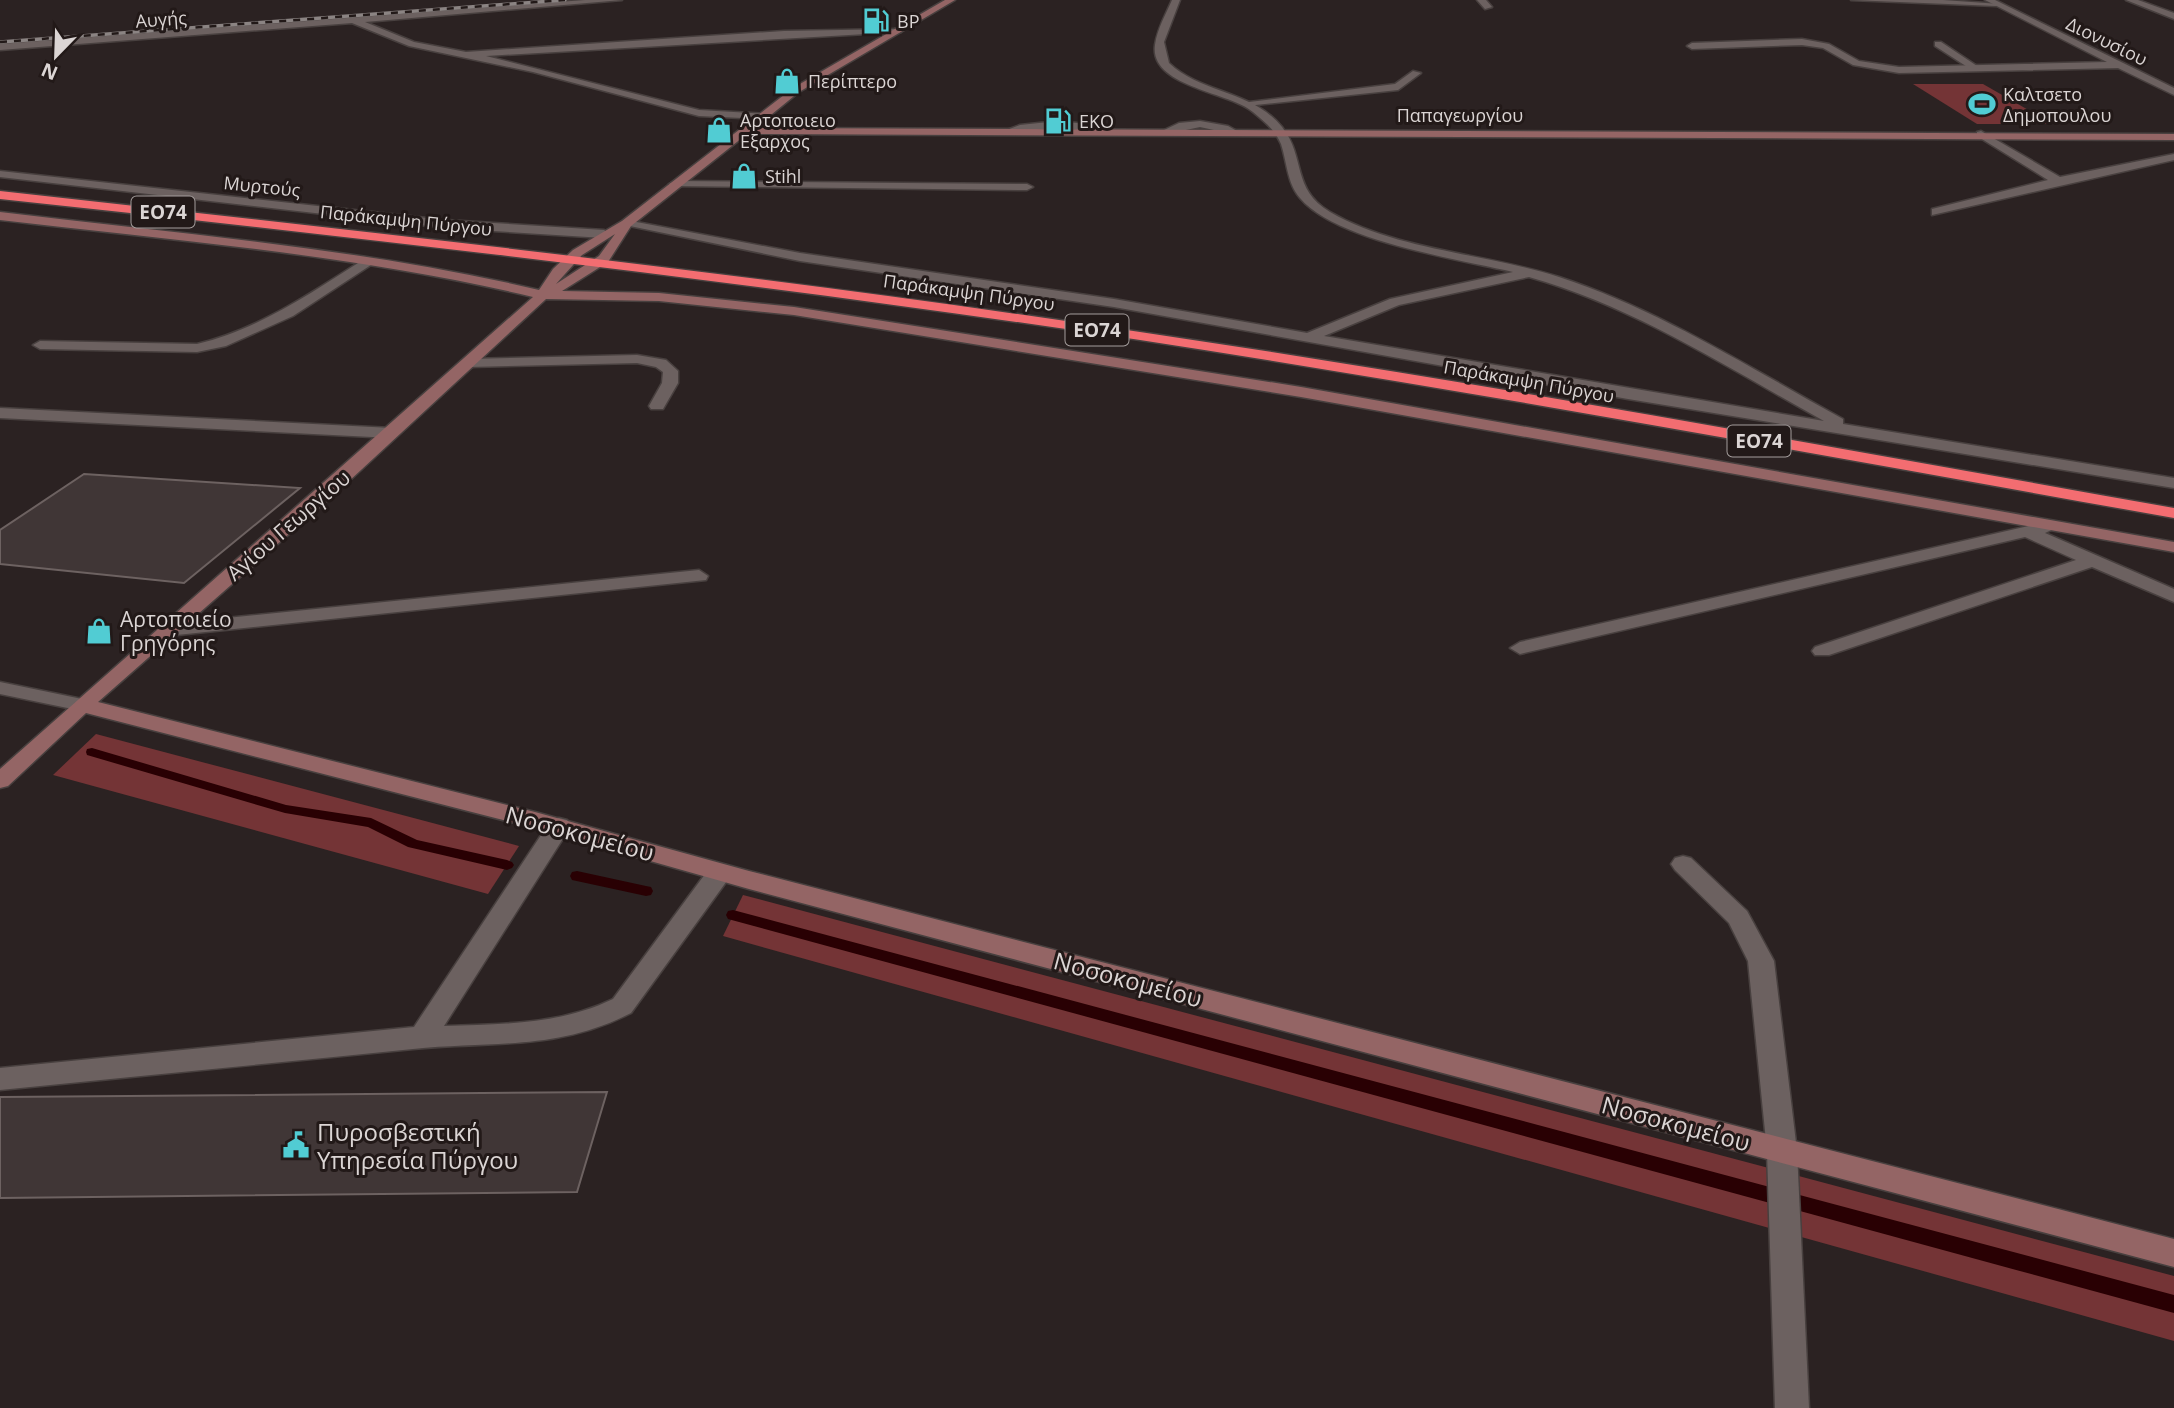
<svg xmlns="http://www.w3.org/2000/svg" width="2174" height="1408" viewBox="0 0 2174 1408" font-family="'Open Sans',sans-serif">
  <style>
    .green { fill: #743436 }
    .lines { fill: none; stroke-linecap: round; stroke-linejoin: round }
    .stream { fill: #290003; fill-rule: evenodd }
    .building { fill: #403636; stroke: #6d6261; stroke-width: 2 }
    .lane-casing { stroke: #48403f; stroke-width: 3 }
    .street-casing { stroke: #48403f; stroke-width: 3 }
    .secondary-casing { stroke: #48403f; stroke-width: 3 }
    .highway-casing { stroke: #48403f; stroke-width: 3 }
    .lane { fill: #6c6160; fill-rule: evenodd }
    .street { fill: #6c6160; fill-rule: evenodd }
    .secondary { fill: #946565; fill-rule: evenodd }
    .highway { fill: #f36d71; fill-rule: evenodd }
    .rail-casing { stroke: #8b8483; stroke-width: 3.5 }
    .rail { stroke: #221918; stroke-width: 2.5; stroke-dasharray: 7; stroke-linecap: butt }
    .labels { text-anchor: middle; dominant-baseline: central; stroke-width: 6; stroke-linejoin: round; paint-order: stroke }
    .far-street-label { font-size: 18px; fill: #dbd5d4; stroke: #221918 }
    .far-poi-label { font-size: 18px; fill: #dbd5d4; stroke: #221918; text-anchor: start }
    .shield { fill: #221918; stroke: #a49d9c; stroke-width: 2 }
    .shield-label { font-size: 19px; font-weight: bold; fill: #dbd5d4 }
    .street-label { font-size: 21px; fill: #dbd5d4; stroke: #221918 }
    .poi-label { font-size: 21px; fill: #dbd5d4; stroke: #221918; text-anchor: start }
    .near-street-label { font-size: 24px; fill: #dbd5d4; stroke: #221918 }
    .near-poi-label { font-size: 24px; fill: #dbd5d4; stroke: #221918; text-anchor: start }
  </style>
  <rect width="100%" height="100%" fill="#2b2222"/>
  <!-- green -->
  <g class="green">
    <polygon points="1913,84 1983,84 2053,124 1977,124"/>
    <polygon points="96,734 519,846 488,894 53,775"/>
    <polygon points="743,895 2174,1276 2174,1341 723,936"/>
  </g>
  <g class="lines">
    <!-- stream -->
    <g class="stream">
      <polygon points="92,748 286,805 371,818 417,840 507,860 512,862 514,865 512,868 507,870 408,847 368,827 285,813 87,755 86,752 87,749"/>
      <polygon points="577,871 646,886 651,887 653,891 651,895 646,896 572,880 570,876 572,872"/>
      <polygon points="733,910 2174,1295 2174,1313 728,919 726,915 728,911"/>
    </g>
  </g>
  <!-- building -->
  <g class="building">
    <polygon points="84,474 300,488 184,583 0,564 0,530"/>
    <polygon points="607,1092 577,1192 0,1198 0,1097"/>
  </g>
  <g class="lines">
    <!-- lane casing -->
    <g class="lane-casing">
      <g id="lane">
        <polygon points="1477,0 1486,0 1492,7 1485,9"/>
        <polygon points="1851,0 1943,0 2000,4 1996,6"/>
        <polygon points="2126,0 2138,0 2174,13 2174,19"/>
        <polygon points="1935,42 1941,42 1980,68 1972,70 1935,46"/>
        <polygon points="1413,71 1421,73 1398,90 1246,106 1241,103 1395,84"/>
        <polygon points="1058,121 1096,125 1112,131 1107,134 1058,127 1009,134 1004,131 1020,125"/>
        <polygon points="1200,121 1228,126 1237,131 1232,134 1200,127 1167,134 1162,131 1179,123"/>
        <polygon points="675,181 1027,184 1033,187 1027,190 671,186 669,184"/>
        <path d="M 366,258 L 377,261 L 293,316 L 226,346 L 197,352 L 40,349 L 33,345 L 40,341 L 197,344 C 260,329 312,292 366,258 Z"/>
        <polygon points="637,355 666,360 678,371 678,383 663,409 651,409 649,406 662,383 663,372 656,367 637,363 468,367 461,363 468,359"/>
        <polygon points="2051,521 2060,526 2045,533 2174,589 2174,602 2092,567 1829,655 1815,655 1812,651 1815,647 2076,560 2025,537 1520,654 1510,648 1520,642"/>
        <polygon points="699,570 708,576 706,580 167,636 157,630 167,624"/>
        <path d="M 559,818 L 567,820 L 571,826 L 444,1026 C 502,1024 559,1025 613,999 L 711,866 L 720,864 L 729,866 L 732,872 L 729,878 L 631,1013 C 557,1051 492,1041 413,1049 C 275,1063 138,1076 0,1090 L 0,1068 L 414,1027 L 551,820 Z"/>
        <polygon points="1683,856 1691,858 1747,911 1774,961 1797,1151 1792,1160 1782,1163 1772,1160 1767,1151 1748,961 1729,923 1675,870 1671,864 1675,858"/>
      </g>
    </g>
    <!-- street casing -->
    <g class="street-casing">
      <g id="street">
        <polygon points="585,0 622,0 365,22 414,42 466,52 784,31 897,29 901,32 486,56 699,110 768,114 768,118 764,119 699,116 533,72 409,46 352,23 0,50 0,44"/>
        <path d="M 1172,0 L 1180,0 L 1164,42 L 1169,63 C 1202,94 1252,90 1282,127 C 1306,157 1291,189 1330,212 C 1398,251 1485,253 1559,277 C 1660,310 1750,368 1843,419 L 1843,424 L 2174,478 L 2174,488 L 1628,399 L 1114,307 L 800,261 L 620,224 L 626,220 L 800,253 L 1114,299 L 1307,333 L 1390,299 L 1513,272 C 1458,259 1336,241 1300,198 C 1287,183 1287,162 1281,144 C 1275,130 1264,121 1253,112 C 1230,92 1149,87 1155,45 C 1157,29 1166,14 1172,0 ZM 1529,277 C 1635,307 1728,368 1824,421 L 1324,336 L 1399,305 Z"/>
        <polygon points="1985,0 1995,0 2174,88 2174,95 2118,68 1899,73 1853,65 1823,48 1802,45 1692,49 1687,46 1692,43 1802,39 1829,44 1859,61 1899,67 2107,62"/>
        <polygon points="1981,131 2060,177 2174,154 2174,160 1932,215 1932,209 2048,180 1977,136 1977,132"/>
        <polygon points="0,171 445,220 604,230 610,234 604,238 445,228 0,177"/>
        <polygon points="0,408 392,428 400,433 392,438 0,418"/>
        <polygon points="0,682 82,699 93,705 82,711 0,694"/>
        <polygon points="1782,1139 1792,1142 1797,1151 1809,1408 1775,1408 1767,1151 1772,1142"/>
      </g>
    </g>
    <!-- secondary casing -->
    <g class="secondary-casing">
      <path id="secondary" d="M 945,0 L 955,0 L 799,92 L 755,128 L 2174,134 L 2174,140 L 747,134 L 631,226 L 608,262 L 562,291 L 659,293 L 794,307 L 1301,387 L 2174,542 L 2174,552 L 1301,397 L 794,315 L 659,301 L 546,299 L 348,482 L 98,702 L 535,812 L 749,871 L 2174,1239 L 2174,1267 L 749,889 L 534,828 L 86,713 L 8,786 L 0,788 L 0,769 L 533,297 C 359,255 178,241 0,220 L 0,212 C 180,234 362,248 539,290 L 553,269 L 573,250 L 622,221 L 793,88 ZM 615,234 L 599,256 L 556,284 L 582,255 Z"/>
    </g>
    <!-- highway casing -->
    <g class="highway-casing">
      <path id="highway" d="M 0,191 C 381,233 761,275 1140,332 C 1486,383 1830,447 2174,508 L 2174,518 C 1830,457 1486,393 1140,340 C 761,283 381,240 0,199 Z"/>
    </g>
    <!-- lane -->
    <use href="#lane" class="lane"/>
    <!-- street -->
    <use href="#street" class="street"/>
    <!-- secondary -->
    <use href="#secondary" class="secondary"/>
    <!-- highway -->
    <use href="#highway" class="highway"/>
    <!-- rail casing -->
    <g class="rail-casing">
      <polyline id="rail" points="0,42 565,0"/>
    </g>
    <!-- rail -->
    <use href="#rail" class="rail"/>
  </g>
  <!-- icons -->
  <defs>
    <g id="fuel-bare" transform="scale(2.1)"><path d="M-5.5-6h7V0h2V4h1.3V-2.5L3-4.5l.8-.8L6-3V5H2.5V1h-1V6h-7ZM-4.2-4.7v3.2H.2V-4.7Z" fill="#51ccd3" stroke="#221918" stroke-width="2.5" paint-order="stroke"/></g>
    <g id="shop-bare" transform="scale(2.1)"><path d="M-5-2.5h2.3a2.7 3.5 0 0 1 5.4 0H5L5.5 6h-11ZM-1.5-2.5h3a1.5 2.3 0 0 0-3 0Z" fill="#51ccd3" stroke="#221918" stroke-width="2.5" paint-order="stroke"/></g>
    <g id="stadium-bare" transform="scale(2.1)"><path d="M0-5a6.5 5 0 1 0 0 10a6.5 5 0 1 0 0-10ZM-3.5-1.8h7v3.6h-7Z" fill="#51ccd3" stroke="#221918" stroke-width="2.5" paint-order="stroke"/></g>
    <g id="civic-bare" transform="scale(2.1)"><path d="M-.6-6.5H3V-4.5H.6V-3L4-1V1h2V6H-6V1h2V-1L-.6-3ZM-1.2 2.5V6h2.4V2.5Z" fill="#51ccd3" stroke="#221918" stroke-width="2.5" paint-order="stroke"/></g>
  </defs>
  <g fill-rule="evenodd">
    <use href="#fuel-bare" x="876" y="21"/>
    <use href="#shop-bare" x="787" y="81"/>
    <use href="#stadium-bare" x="1982" y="104"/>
    <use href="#fuel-bare" x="1058" y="121"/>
    <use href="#shop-bare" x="719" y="130"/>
    <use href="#shop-bare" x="744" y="176"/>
    <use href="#shop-bare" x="99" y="631"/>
    <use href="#civic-bare" x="296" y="1145"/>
  </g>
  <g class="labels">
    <!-- far-street labels -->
    <g class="far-street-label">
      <text transform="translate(161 19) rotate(-4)">Αυγής</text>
      <text transform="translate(2107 41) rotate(26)">Διονυσίου</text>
      <text x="1460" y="115">Παπαγεωργίου</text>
      <text transform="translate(262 186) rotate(6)">Μυρτούς</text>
      <text transform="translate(406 220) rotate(6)">Παράκαμψη Πύργου</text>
      <text transform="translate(969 292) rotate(8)">Παράκαμψη Πύργου</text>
      <text transform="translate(1529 381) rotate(10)">Παράκαμψη Πύργου</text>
    </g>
    <!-- far-poi labels -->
    <g class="far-poi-label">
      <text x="897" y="21">BP</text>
      <text x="808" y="81">Περίπτερο</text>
      <text x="2003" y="94">Καλτσετο<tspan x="2003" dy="21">Δημοπουλου</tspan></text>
      <text x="740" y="120">Αρτοποιειο<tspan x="740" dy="21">Εξαρχος</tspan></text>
      <text x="1079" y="121">EKO</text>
      <text x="765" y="176">Stihl</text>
    </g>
    <!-- shield labels -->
    <g class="shield">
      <rect x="131.5" y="196.5" width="63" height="31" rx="5"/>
      <rect x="1065.5" y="314.5" width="63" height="31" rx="5"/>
      <rect x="1727.5" y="425.5" width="63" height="31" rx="5"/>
    </g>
    <g class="shield-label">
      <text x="163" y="212">ΕΟ74</text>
      <text x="1097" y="330">ΕΟ74</text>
      <text x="1759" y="441">ΕΟ74</text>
    </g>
    <!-- street labels -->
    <g class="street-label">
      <text transform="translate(288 525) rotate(-41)">Αγίου Γεωργίου</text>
    </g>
    <!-- poi labels -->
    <g class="poi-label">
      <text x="120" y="619">Αρτοποιείο<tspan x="120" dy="24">Γρηγόρης</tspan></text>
    </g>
    <!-- near-street labels -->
    <g class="near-street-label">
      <text transform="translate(580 833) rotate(15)">Νοσοκομείου</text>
      <text transform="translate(1128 979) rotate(15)">Νοσοκομείου</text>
      <text transform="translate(1676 1123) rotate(15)">Νοσοκομείου</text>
    </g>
    <!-- near-poi labels -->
    <g class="near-poi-label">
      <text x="317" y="1131">Πυροσβεστική<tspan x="317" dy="28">Υπηρεσία Πύργου</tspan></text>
    </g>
  </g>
  <!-- north arrow -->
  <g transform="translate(56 56) rotate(203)" stroke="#221918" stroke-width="5" paint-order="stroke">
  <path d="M0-5L12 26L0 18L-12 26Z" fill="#dbd5d4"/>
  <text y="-10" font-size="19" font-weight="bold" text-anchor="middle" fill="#dbd5d4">N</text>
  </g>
</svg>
